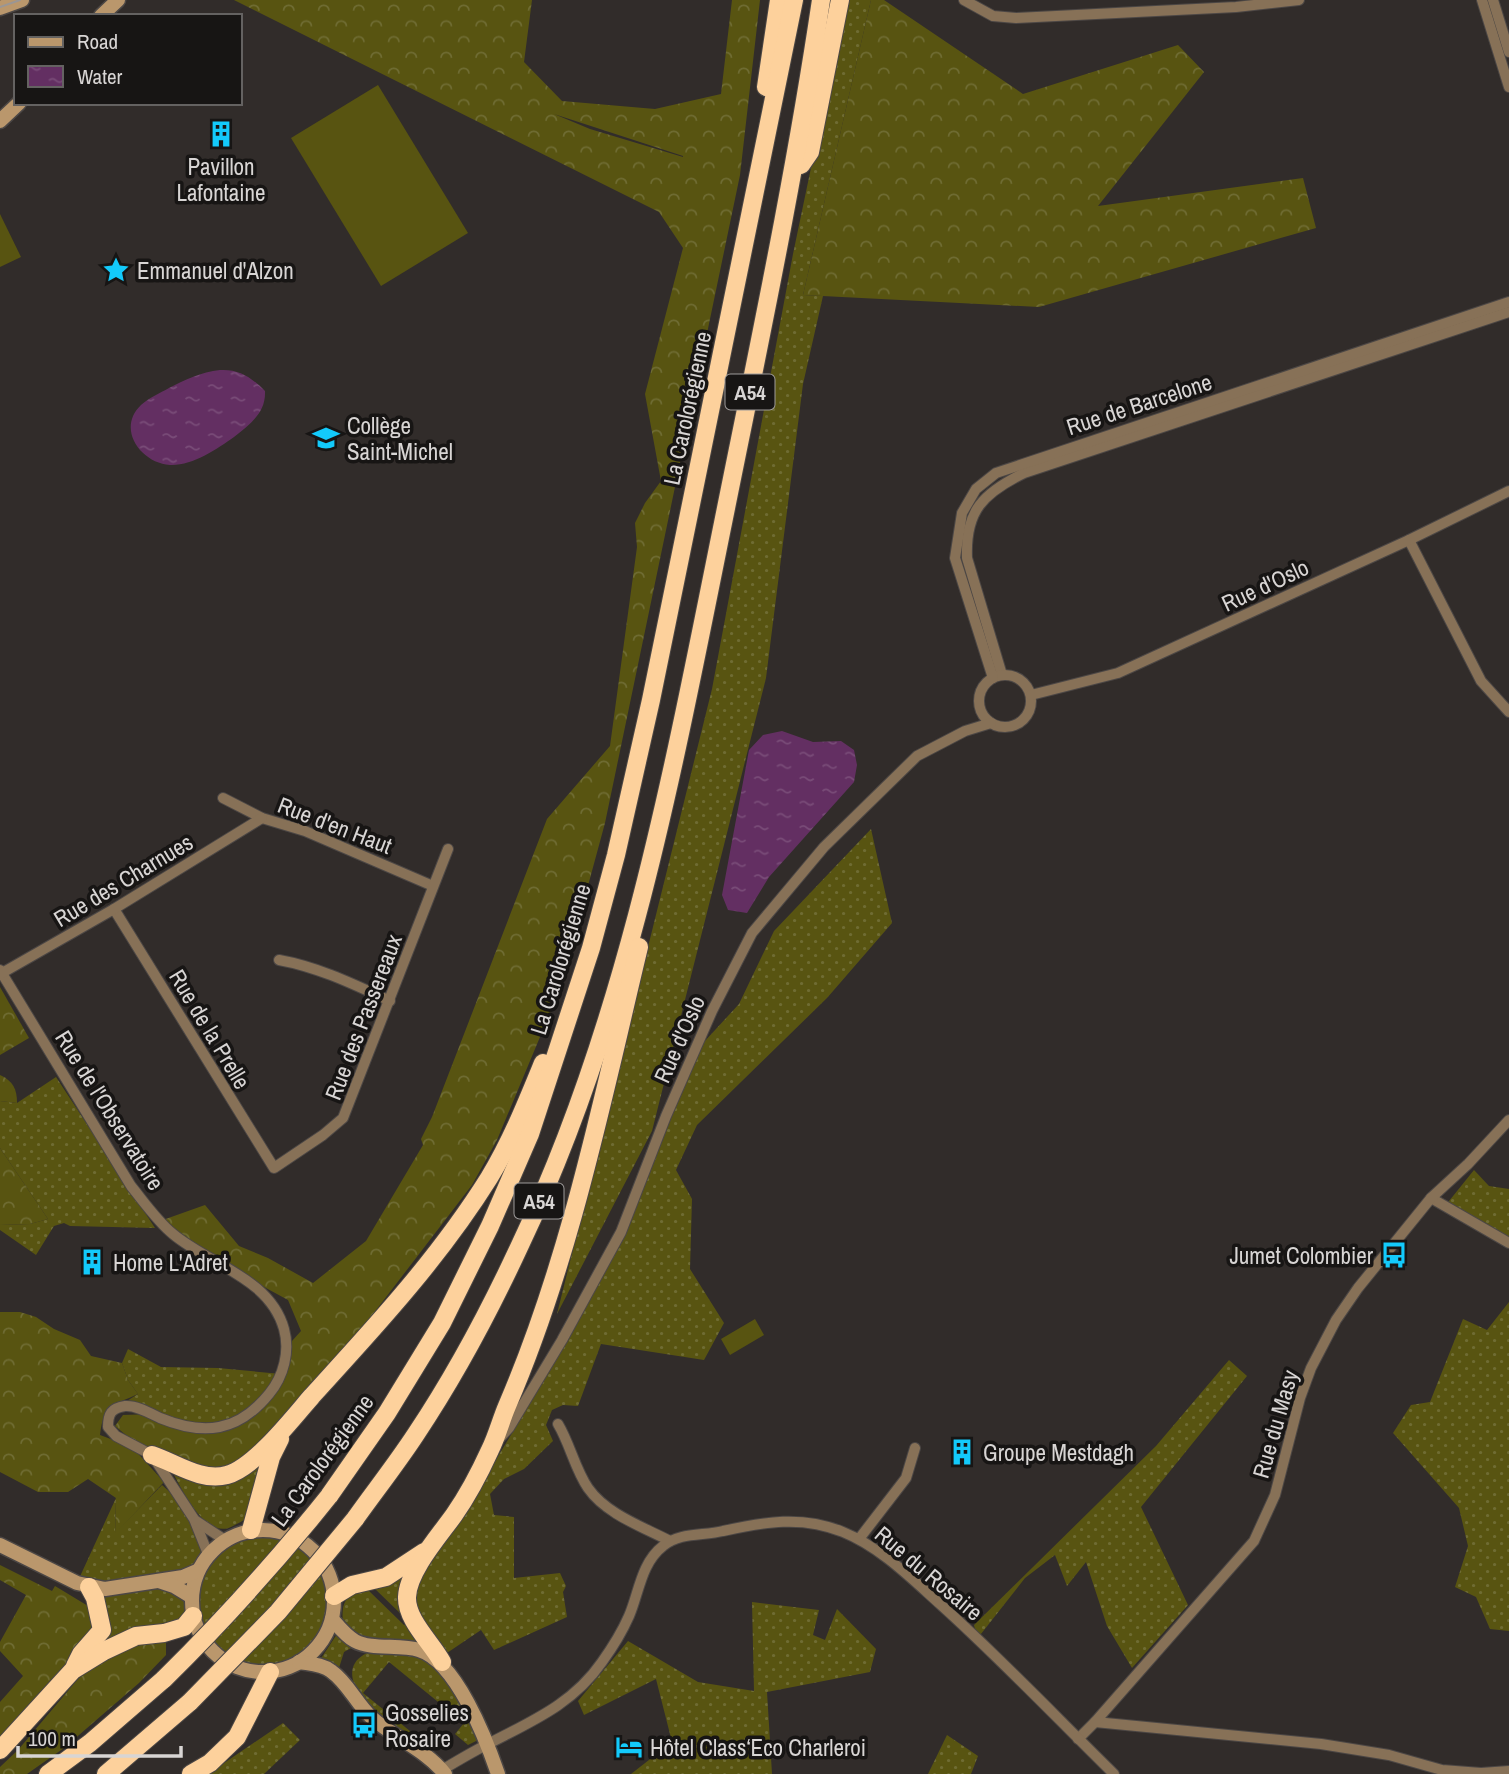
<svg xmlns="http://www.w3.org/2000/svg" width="1509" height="1774" viewBox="0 0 1509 1774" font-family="'Archivo Narrow',sans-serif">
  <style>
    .grass { fill: url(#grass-dots) }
    .forest { fill: url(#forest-crowns); fill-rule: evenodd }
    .pitch { fill: #585411 }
    .water { fill: url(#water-ripples) }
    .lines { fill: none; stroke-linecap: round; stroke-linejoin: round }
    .street-casing { stroke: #4c4745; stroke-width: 12 }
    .secondary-casing { stroke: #4c4745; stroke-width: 17 }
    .highway-casing { stroke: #4c4745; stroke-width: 20 }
    .street { stroke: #877157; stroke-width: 10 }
    .secondary { stroke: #ba976c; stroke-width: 14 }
    .highway { stroke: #fdd19c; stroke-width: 18 }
    .tram { stroke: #9a9695; stroke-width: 2 }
    .highway-bridge-casing { stroke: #4c4745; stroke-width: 20; stroke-linecap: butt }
    .highway-bridge { stroke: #fdd19c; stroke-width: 18 }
    .labels { text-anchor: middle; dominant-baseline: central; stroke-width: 7; stroke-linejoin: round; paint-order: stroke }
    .shield { fill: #171514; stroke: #9e9b9a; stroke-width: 2 }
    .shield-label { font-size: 21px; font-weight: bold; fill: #d8d5d4 }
    .poi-label { font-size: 23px; fill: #d8d5d4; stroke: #171514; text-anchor: start }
    .street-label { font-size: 23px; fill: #d8d5d4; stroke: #171514 }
  </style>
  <defs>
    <pattern id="grass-dots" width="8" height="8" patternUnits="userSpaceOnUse" patternTransform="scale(1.75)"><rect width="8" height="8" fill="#585411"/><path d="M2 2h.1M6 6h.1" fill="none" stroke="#6f6c33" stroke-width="1.8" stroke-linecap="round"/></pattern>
    <pattern id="forest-crowns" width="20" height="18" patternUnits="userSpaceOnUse" patternTransform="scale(1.75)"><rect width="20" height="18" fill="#585411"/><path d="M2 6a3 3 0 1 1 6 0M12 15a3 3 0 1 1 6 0" fill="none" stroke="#6f6c33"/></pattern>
    <pattern id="water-ripples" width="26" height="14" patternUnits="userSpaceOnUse" patternTransform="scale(1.75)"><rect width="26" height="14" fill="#632f62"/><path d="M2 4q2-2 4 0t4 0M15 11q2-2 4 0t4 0" fill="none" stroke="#794c78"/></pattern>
  </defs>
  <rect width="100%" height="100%" fill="#312c2a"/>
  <!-- grass -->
  <g class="grass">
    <polygon points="846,0 871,0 803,295 823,296 803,384 766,678 652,1131 557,1314 712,689 793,254"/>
    <polygon points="871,829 892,923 827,998 697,1125 676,1170 692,1199 690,1269 724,1323 704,1360 601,1344 578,1406 563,1405 552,1410 546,1425 553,1441 524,1469 504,1479 490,1494 494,1515 514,1517 514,1578 560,1573 566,1586 563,1592 567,1617 494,1650 481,1630 444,1655 423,1621 415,1602 416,1585 472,1499 543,1382 628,1213 704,1042 739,1004 774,931"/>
    <polygon points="56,1077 155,1228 70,1226 64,1223 54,1226 36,1255 0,1230 0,1225 30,1224 48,1219 0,1148 0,1101 17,1103"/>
    <polygon points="1474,1170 1489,1186 1509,1189 1509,1243 1445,1206"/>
    <polygon points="1509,1302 1509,1631 1490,1629 1476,1597 1455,1587 1468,1546 1459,1508 1393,1433 1411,1405 1430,1402 1463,1319 1487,1330"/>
    <polygon points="128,1349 161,1367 218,1368 281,1374 252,1412 230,1424 194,1422 114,1409 138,1394 128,1380 122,1363"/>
    <polygon points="1229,1360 1247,1376 1141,1507 1188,1605 1132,1668 1107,1626 1086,1562 1067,1586 1055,1555 1025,1578 977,1639 974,1625 1156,1446"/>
    <path d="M 260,1459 C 258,1473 257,1501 250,1513 C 247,1519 239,1523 233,1526 C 205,1542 180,1486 169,1465 Z"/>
    <path d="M 162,1485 L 184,1505 L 203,1538 L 201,1564 C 231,1523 284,1516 317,1559 C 321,1562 325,1567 327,1571 C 350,1616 316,1663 271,1671 C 237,1678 199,1647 193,1614 C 190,1599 194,1585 197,1571 L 166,1584 L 77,1583 L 116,1498 L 115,1533 Z"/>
    <polygon points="406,1573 405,1618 372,1586"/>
    <polygon points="174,1586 184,1592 187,1613 184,1625 88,1658 98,1595"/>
    <path d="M 367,1589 L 404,1625 L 410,1625 L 420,1644 C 403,1639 367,1643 355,1636 C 351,1633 347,1627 343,1623 C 341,1601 346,1594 367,1589 Z"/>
    <polygon points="752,1602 819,1610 813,1635 825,1640 837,1609 876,1649 870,1672 767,1692 772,1774 631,1774 672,1742 656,1679 584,1715 578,1701 628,1641 698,1682 754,1691"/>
    <polygon points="337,1634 353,1647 344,1652 339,1668 331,1662 320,1660"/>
    <path d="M 375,1650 C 391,1651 410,1650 425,1658 C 447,1669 466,1715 477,1737 L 476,1741 L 468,1745 L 455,1734 L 464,1723 L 389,1662 L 363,1693 L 431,1748 L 429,1749 C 416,1741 403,1734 391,1726 C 366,1710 327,1664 375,1650 Z"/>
    <polygon points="283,1723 300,1740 264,1774 208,1774"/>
    <polygon points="947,1735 978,1756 971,1774 928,1774"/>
  </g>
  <!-- forest -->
  <g class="forest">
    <path d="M 234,0 L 532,0 L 524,62 L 562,101 L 655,109 L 721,94 L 732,0 L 760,0 L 740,175 L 605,823 L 560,989 L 497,1140 L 472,1185 L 291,1421 L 227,1475 L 143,1449 L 115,1426 L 123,1415 L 153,1414 L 188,1427 L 227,1429 L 262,1410 L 276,1386 L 292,1341 L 301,1331 L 288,1300 L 205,1255 L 160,1221 L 205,1205 L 239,1246 L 268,1258 L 313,1283 L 366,1241 L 423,1145 L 421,1139 L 432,1117 L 547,819 L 610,746 L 637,547 L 635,523 L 645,503 L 661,481 L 645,394 L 683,248 L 659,212 ZM 554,114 L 683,156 L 683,157 L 590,129 Z"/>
    <polygon points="871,0 884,0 1023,94 1178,45 1204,72 1098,206 1303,178 1316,228 1039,307 803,295"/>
    <polygon points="0,987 29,1038 0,1055"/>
    <path d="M 0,1075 C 13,1081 17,1089 17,1103 L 0,1101 Z"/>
    <polygon points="0,1148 48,1219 30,1224 0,1225"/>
    <path d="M 0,1312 L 20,1312 L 36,1317 L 54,1329 L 80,1340 L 91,1356 L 122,1363 L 128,1380 L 138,1394 C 112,1406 104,1403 100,1435 L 132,1447 L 164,1482 L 115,1534 L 116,1498 L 88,1479 L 68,1492 L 38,1492 L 0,1472 Z"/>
    <polygon points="0,1565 52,1591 55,1586 93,1609 94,1620 90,1644 0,1745 0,1702 23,1676 0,1651 0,1642 26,1595 0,1580"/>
    <polygon points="166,1640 166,1655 139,1683 64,1748 27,1774 0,1774 0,1767 18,1750 78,1679 95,1666 123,1647"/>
  </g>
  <!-- pitch -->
  <g class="pitch">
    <polygon points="378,85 468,233 381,286 291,138"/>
    <polygon points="0,214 21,257 0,267"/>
    <polygon points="755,1319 764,1335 730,1355 721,1339"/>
  </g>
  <!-- water -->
  <g class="water">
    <path d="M 220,370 C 239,369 251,377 265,391 C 266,413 250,424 234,437 C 217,449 192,466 170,465 C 141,463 116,429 141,405 C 149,398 160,393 169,388 C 185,380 201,372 220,370 Z"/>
    <polygon points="782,731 813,742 841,741 854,750 857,765 854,782 769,877 747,913 728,910 722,895 749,750 763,735"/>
  </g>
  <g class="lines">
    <!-- street casing -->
    <g class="street-casing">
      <g id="street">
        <polyline points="964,0 993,16 1016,18 1236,7 1299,0"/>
        <polyline points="1482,0 1509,87"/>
        <polyline points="1493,0 1509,52"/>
        <polyline points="1409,540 1481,681 1509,712"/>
        <path d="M 1002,675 L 967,558 C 965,511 983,493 1024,473 L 1509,312"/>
        <circle cx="1005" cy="701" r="26"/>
        <polyline points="993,678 955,558 962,513 976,489 996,473 1509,302"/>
        <polyline points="1031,695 1118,673 1409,540 1509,491"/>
        <polyline points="223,798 262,818 305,831 433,886"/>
        <polyline points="114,909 274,1168 323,1135 343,1118 448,849"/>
        <path d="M 279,960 C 318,967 353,984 390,1001"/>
        <path d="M 0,970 L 131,1186 C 144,1202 157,1221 173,1234 C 210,1265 270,1278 284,1329 C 290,1351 284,1376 269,1394 C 238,1432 204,1436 160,1418 C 150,1413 136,1405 125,1406 C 111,1408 108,1414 108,1427 L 116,1436 L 152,1455 L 194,1519 L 208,1554"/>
        <polyline points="2,973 114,909 262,818"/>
        <polyline points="1431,1198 1509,1243"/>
        <path d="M 558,1424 C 570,1444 575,1469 588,1488 C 606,1514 643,1527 670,1541"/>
        <polyline points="499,1439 509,1428 562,1340 621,1232 666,1116 712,1011 752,933 824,847 917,756 965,731 991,723"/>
        <polyline points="196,1521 225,1540"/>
        <polyline points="859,1539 906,1478 915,1448"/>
        <polyline points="1095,1722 1321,1744 1389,1755 1442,1770 1481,1773 1509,1771"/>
        <polyline points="1078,1739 1095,1722 1254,1541 1275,1495 1300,1398 1311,1368 1336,1320 1358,1288 1431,1198 1468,1164 1509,1120"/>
        <path d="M 442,1770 C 457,1761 472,1752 488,1744 C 532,1721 573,1704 602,1662 C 612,1648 622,1632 629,1616 C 639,1593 641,1563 663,1546 C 680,1532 703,1536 723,1531 C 764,1522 802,1515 843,1532 C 880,1547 910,1577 940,1604 C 1000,1658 1056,1717 1114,1774"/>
      </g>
    </g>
    <!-- secondary casing -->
    <g class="secondary-casing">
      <g id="secondary">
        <polyline points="0,8 22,0"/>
        <polyline points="101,16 118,0"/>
        <polyline points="0,121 19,103"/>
        <circle cx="263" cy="1601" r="71"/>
        <polyline points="0,1545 77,1583 105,1589 183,1577 197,1571"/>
        <polyline points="159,1581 174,1586 192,1597"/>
        <path d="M 332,1619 C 339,1627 346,1636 355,1641 C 371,1650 400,1644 419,1650 C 456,1661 486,1739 498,1774"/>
        <path d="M 299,1662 C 310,1664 322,1664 331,1671 C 348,1683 356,1703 371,1717 C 394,1738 425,1749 445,1774"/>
      </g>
    </g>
    <!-- highway casing -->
    <g class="highway-casing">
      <g id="highway">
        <polyline points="766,87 779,0"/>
        <polyline points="801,165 810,152 840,0"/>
        <path d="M 152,1455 C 176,1463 201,1482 227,1475 C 254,1468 293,1418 312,1396 C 375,1327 439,1258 489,1178 C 511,1142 527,1102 543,1063"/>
        <polyline points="329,1496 387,1413 442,1323 490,1226 530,1134 591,948 616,855 651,700 794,0"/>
        <path d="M 355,1519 C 375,1491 397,1463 416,1434 C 456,1374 491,1308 521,1243 C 628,1018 674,765 723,523 C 758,349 795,176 821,0"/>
        <polyline points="251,1530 271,1457 280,1439"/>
        <polyline points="334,1596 352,1585 386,1577 424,1552"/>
        <path d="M 442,1662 C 432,1643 406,1620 407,1597 C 408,1571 439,1536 454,1515 C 468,1495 480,1472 490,1450 C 497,1436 501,1420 507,1406 C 570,1260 602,1101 639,947"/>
        <polyline points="75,1666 81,1654 102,1630 95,1598 89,1587"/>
        <polyline points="0,1750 73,1670 104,1651 136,1636 164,1633 184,1627 193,1616"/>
        <polyline points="48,1774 90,1743 164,1679"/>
        <polyline points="106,1774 190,1702"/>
        <polyline points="191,1774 210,1763 237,1737 270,1672"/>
      </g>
    </g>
    <!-- street -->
    <use href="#street" class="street"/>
    <!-- secondary -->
    <use href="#secondary" class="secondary"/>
    <!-- highway -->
    <use href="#highway" class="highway"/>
    <!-- tram -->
    <polyline class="tram" points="0,7 20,0"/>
    <!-- highway-bridge casing -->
    <g class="highway-bridge-casing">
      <g id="highway-bridge">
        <path d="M 164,1679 C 223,1621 277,1561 329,1496"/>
        <polyline points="190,1702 278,1612 355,1519"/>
      </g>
    </g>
    <!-- highway-bridge -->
    <use href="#highway-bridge" class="highway-bridge"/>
  </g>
  <!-- icons -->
  <defs>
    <g id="building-bare" transform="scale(2.1)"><path d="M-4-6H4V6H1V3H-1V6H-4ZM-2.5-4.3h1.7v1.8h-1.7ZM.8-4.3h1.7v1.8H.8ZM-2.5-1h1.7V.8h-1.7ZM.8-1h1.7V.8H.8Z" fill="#13cafb" stroke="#171514" stroke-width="2.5" paint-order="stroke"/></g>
    <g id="sight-bare" transform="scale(2.1)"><path d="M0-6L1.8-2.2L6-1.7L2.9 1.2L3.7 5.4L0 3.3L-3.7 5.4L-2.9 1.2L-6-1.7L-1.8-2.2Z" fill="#13cafb" stroke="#171514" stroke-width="2.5" paint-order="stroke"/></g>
    <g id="school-bare" transform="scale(2.1)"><path d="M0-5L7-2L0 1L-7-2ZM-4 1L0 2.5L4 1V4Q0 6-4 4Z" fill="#13cafb" stroke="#171514" stroke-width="2.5" paint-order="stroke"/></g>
    <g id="bus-bare" transform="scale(2.1)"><path d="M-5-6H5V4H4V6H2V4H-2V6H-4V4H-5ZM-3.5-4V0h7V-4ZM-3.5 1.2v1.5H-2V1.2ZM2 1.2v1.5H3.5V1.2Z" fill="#13cafb" stroke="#171514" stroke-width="2.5" paint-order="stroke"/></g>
    <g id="hotel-bare" transform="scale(2.1)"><path d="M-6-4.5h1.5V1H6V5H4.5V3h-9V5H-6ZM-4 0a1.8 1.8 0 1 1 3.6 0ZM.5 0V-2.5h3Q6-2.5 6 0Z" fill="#13cafb" stroke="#171514" stroke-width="2.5" paint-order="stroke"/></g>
  </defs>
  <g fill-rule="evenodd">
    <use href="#building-bare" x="221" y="134"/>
    <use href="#sight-bare" x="116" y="270"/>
    <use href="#school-bare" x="326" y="438"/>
    <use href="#bus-bare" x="1394" y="1255"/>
    <use href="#building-bare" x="92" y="1262"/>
    <use href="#building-bare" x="962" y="1452"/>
    <use href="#bus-bare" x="364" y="1725"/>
    <use href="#hotel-bare" x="629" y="1747"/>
  </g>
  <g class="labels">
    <!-- shield labels -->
    <g class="shield">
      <rect x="725.5" y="374.5" width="49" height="35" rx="5"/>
      <rect x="514.5" y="1183.5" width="49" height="35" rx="5"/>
    </g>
    <g class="shield-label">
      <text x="750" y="392">A54</text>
      <text x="539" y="1201">A54</text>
    </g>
    <!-- poi labels -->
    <g class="poi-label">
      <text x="221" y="166" text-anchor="middle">Pavillon<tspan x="221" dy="26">Lafontaine</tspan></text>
      <text x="137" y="270">Emmanuel d'Alzon</text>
      <text x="347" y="425">Collège<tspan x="347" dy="26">Saint-Michel</tspan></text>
      <text x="1373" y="1255" text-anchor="end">Jumet Colombier</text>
      <text x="113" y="1262">Home L'Adret</text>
      <text x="983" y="1452">Groupe Mestdagh</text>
      <text x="385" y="1712">Gosselies<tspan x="385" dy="26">Rosaire</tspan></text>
      <text x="650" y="1747">Hôtel Class‘Eco Charleroi</text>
    </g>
    <!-- street labels -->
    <g class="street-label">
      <text transform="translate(1139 404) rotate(-18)">Rue de Barcelone</text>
      <text transform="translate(687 408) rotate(-78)">La Carolorégienne</text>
      <text transform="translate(1265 585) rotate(-25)">Rue d'Oslo</text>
      <text transform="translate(335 825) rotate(21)">Rue d'en Haut</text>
      <text transform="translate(123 880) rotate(-31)">Rue des Charnues</text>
      <text transform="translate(560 959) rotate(-73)">La Carolorégienne</text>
      <text transform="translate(363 1017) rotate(-69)">Rue des Passereaux</text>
      <text transform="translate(210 1029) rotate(59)">Rue de la Prelle</text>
      <text transform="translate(679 1039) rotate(-66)">Rue d'Oslo</text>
      <text transform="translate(110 1110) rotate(58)">Rue de l'Observatoire</text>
      <text transform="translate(1275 1424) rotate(-74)">Rue du Masy</text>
      <text transform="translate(322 1460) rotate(-54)">La Carolorégienne</text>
      <text transform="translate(929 1573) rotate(40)">Rue du Rosaire</text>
    </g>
  </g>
  <!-- legend -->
  <rect x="14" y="14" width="228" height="91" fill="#171514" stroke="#646261" stroke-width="2"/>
  <rect x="28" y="37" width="35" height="10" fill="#ba976c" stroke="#646261" stroke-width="2"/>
  <text x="77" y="49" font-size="21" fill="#d8d5d4">Road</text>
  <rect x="28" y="66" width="35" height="21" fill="url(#water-ripples)" stroke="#646261" stroke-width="2"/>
  <text x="77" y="84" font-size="21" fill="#d8d5d4">Water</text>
  <!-- scale -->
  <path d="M18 1746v10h163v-10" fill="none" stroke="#d8d5d4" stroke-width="3.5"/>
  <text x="28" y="1746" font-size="21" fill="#d8d5d4" stroke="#171514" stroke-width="5" paint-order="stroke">100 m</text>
</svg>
